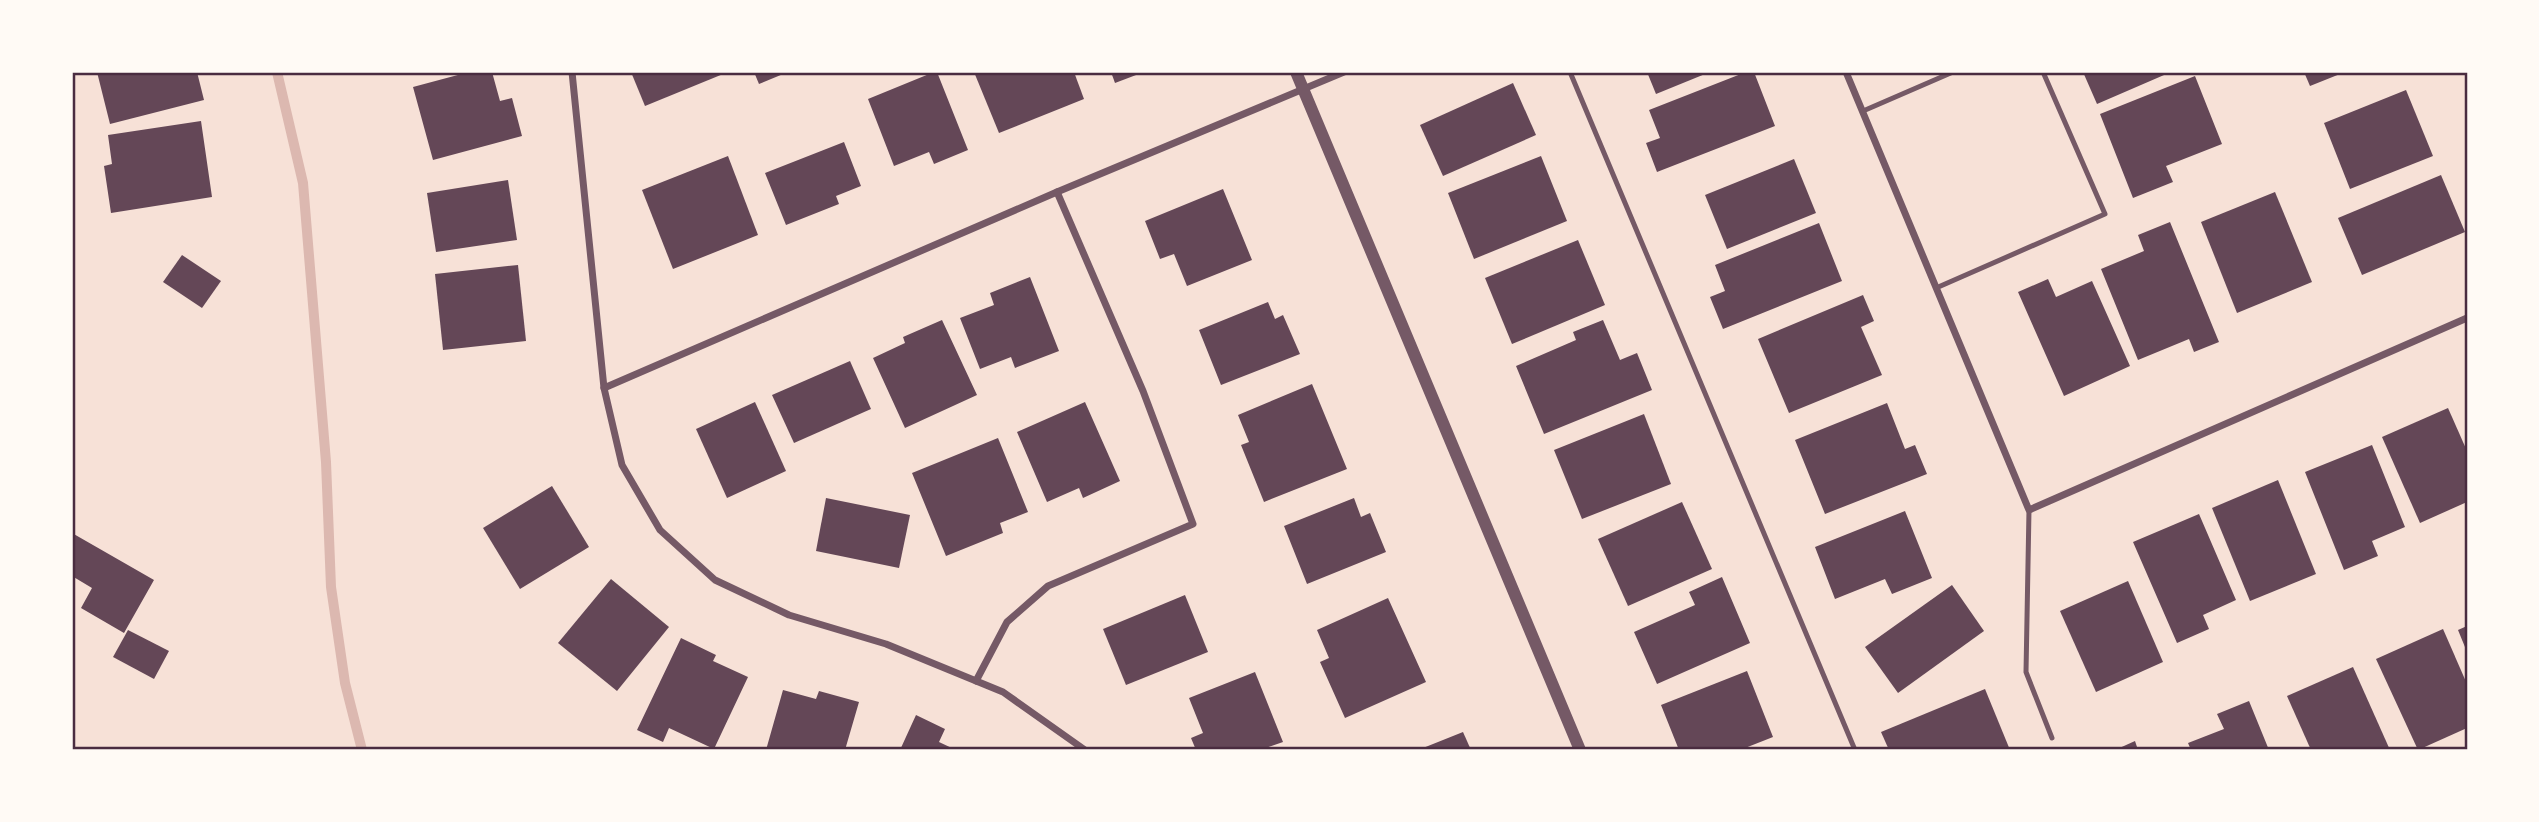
<svg xmlns="http://www.w3.org/2000/svg" width="2539" height="822" viewBox="0 0 2539 822" font-family="Ubuntu,sans-serif">
  <style>
    .lines { fill: none; stroke-linecap: round; stroke-linejoin: round }
    .stream { stroke: #dcb8b0; stroke-width: 10 }
    .building { fill: #644757 }
    .service { stroke: #755966; stroke-width: 5 }
    .minor { stroke: #755966; stroke-width: 7 }
    .tertiary { stroke: #755966; stroke-width: 12 }
    .neatline { fill: none; stroke: #4a2c40; stroke-width: 2.5 }
  </style>
  <rect width="100%" height="100%" fill="#f7e1d7"/>
  <g class="lines">
    <!-- stream -->
    <polyline class="stream" points="277,72 303,183 326,462 331,587 345,683 362,750"/>
  </g>
  <!-- building -->
  <g class="building">
    <polygon points="97,72 197,72 204,100 110,124"/>
    <polygon points="469,72 492,72 500,101 512,98 522,136 433,160 413,87"/>
    <polygon points="631,72 728,72 645,106"/>
    <polygon points="754,72 788,72 759,84"/>
    <polygon points="934,72 937,72 968,150 934,164 929,152 894,166 868,99"/>
    <polygon points="974,72 1074,72 1084,99 999,133"/>
    <polygon points="1111,72 1144,72 1115,83"/>
    <polygon points="1647,72 1710,72 1656,94"/>
    <polygon points="1746,72 1754,72 1775,126 1657,172 1646,143 1660,138 1649,110"/>
    <polygon points="2083,72 2171,72 2097,104"/>
    <polygon points="2304,72 2345,72 2310,86"/>
    <polygon points="2195,76 2222,144 2166,166 2173,182 2133,198 2100,114"/>
    <polygon points="1513,83 1536,135 1443,176 1420,125"/>
    <polygon points="2406,90 2433,156 2350,189 2324,123"/>
    <polygon points="201,121 212,197 111,213 104,166 112,164 108,135"/>
    <polygon points="844,142 861,186 836,196 839,204 786,225 765,173"/>
    <polygon points="728,156 758,235 673,269 642,190"/>
    <polygon points="1541,156 1567,221 1474,259 1448,193"/>
    <polygon points="1794,159 1816,213 1727,249 1705,195"/>
    <polygon points="2441,175 2465,232 2362,275 2338,218"/>
    <polygon points="508,180 517,240 436,252 427,193"/>
    <polygon points="1223,189 1252,260 1187,286 1174,254 1160,259 1145,221"/>
    <polygon points="2275,192 2312,282 2237,313 2201,222"/>
    <polygon points="2170,222 2219,342 2194,352 2189,339 2138,360 2101,269 2144,251 2138,235"/>
    <polygon points="1819,223 1842,281 1723,329 1710,297 1725,291 1715,265"/>
    <polygon points="1578,240 1605,305 1512,344 1485,278"/>
    <polygon points="182,255 221,281 202,308 163,282"/>
    <polygon points="518,265 526,341 443,350 435,274"/>
    <polygon points="1030,277 1059,351 1015,368 1011,357 980,369 960,318 994,305 990,293"/>
    <polygon points="2048,279 2056,297 2092,281 2130,366 2064,396 2018,292"/>
    <polygon points="1863,295 1874,321 1861,327 1882,375 1789,413 1758,339"/>
    <polygon points="1268,302 1275,319 1283,315 1300,354 1221,385 1199,330"/>
    <polygon points="942,320 977,395 905,428 873,358 905,343 903,337"/>
    <polygon points="1603,320 1620,360 1637,353 1652,390 1544,434 1516,366 1576,340 1573,332"/>
    <polygon points="850,361 871,409 794,443 772,395"/>
    <polygon points="1312,384 1347,469 1264,502 1241,445 1249,442 1238,415"/>
    <polygon points="755,402 786,471 727,498 696,429"/>
    <polygon points="1085,402 1120,481 1083,498 1079,488 1047,502 1017,432"/>
    <polygon points="1887,403 1905,449 1915,445 1927,474 1825,514 1795,440"/>
    <polygon points="2448,408 2467,451 2467,502 2420,523 2382,437"/>
    <polygon points="1644,414 1671,484 1582,519 1554,450"/>
    <polygon points="998,438 1028,512 1000,523 1003,533 946,556 912,473"/>
    <polygon points="2372,445 2405,527 2372,541 2378,556 2344,570 2305,472"/>
    <polygon points="2278,480 2316,574 2250,601 2212,508"/>
    <polygon points="552,486 589,547 520,589 483,528"/>
    <polygon points="826,498 910,515 899,568 816,551"/>
    <polygon points="1354,498 1361,517 1370,513 1386,552 1307,584 1284,526"/>
    <polygon points="1682,502 1712,569 1628,606 1598,539"/>
    <polygon points="1905,511 1932,578 1892,594 1885,579 1835,599 1815,547"/>
    <polygon points="2199,514 2236,600 2203,615 2209,629 2177,643 2133,542"/>
    <polygon points="72,533 154,580 124,633 81,608 92,588 72,576"/>
    <polygon points="1722,577 1750,643 1657,684 1634,632 1695,605 1689,592"/>
    <polygon points="611,579 669,627 617,691 558,643"/>
    <polygon points="2128,581 2163,662 2096,692 2060,611"/>
    <polygon points="1952,585 1984,631 1898,693 1865,647"/>
    <polygon points="1185,595 1208,652 1126,685 1103,629"/>
    <polygon points="1388,598 1426,682 1345,718 1320,662 1329,658 1317,630"/>
    <polygon points="2467,626 2467,652 2458,630"/>
    <polygon points="2443,629 2467,684 2467,728 2418,750 2376,659"/>
    <polygon points="128,630 169,651 154,679 113,657"/>
    <polygon points="681,638 716,655 713,661 748,677 714,749 669,728 663,742 637,730"/>
    <polygon points="2353,667 2390,750 2311,750 2287,696"/>
    <polygon points="1747,671 1773,737 1740,750 1679,750 1661,705"/>
    <polygon points="1255,672 1283,742 1260,750 1196,750 1191,738 1203,733 1189,698"/>
    <polygon points="1985,689 2010,750 1889,750 1881,732"/>
    <polygon points="783,690 816,699 819,691 859,702 845,750 766,750"/>
    <polygon points="2249,701 2269,750 2191,750 2188,743 2224,729 2217,714"/>
    <polygon points="916,715 945,729 939,742 956,750 900,750"/>
    <polygon points="1463,732 1471,750 1418,750"/>
    <polygon points="2135,741 2138,750 2115,750"/>
  </g>
  <g class="lines">
    <!-- service -->
    <g class="service">
      <polyline points="1570,72 1855,750"/>
      <polyline points="1863,111 1953,72"/>
      <polyline points="1936,288 2105,214 2043,72"/>
      <polyline points="2029,510 2026,672 2052,738"/>
    </g>
    <!-- minor -->
    <g class="minor">
      <polyline points="572,72 604,388 622,465 660,530 715,580 789,615 886,644 1003,692 1085,750"/>
      <polyline points="1846,72 2029,510 2467,318"/>
      <polyline points="604,388 1057,192 1344,72"/>
      <polyline points="976,681 1007,622 1048,586 1193,524 1143,391 1057,192"/>
    </g>
    <!-- tertiary -->
    <polyline class="tertiary" points="1296,72 1580,750"/>
  </g>
  <!-- border -->
  <rect width="2539" height="822" fill="none" stroke="#fffaf5" stroke-width="147"/>
  <rect x="74" y="74" width="2392" height="674" class="neatline"/>
</svg>
